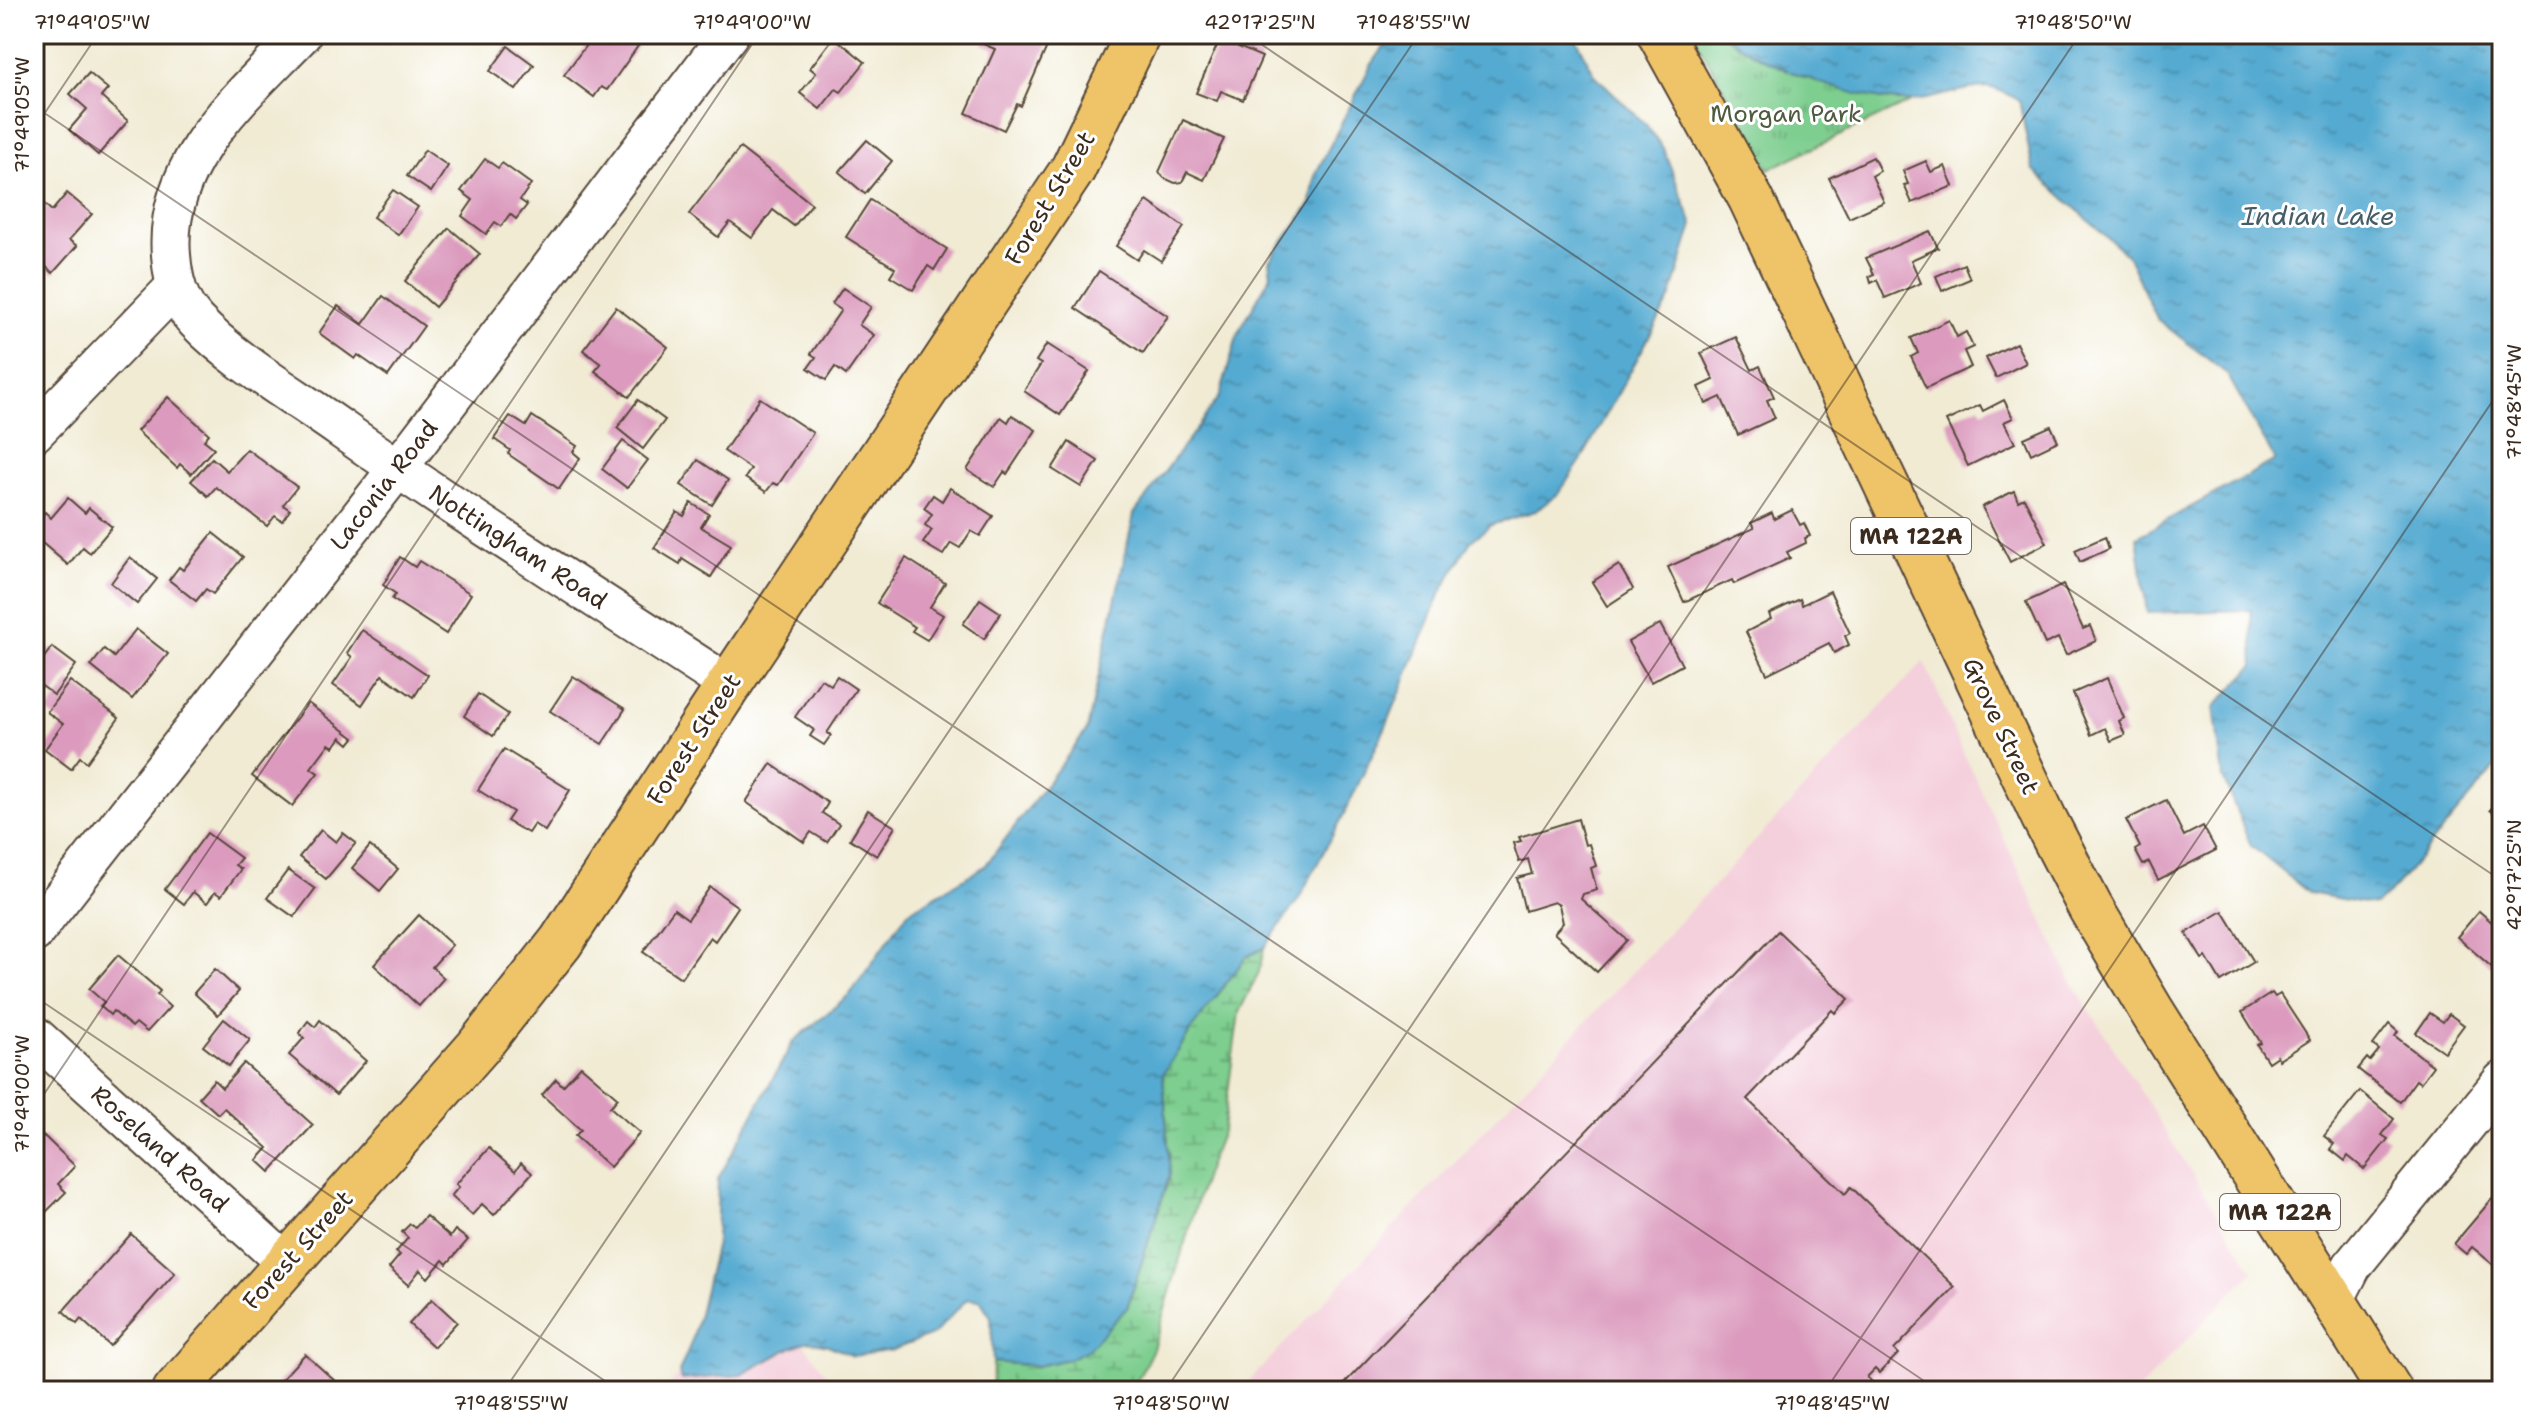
<svg xmlns="http://www.w3.org/2000/svg" width="2536" height="1425" viewBox="0 0 2536 1425" font-family="'Shantell Sans',sans-serif">
  <style>
    .built { fill: #f4cfdc }
    .grass { fill: url(#grass-tufts); stroke: #5c7c56; stroke-width: 2 }
    .wetland { fill: url(#wetland-marsh); stroke: #5c7c56; stroke-width: 2 }
    .water { fill: url(#water-ripples); stroke: #486a78; stroke-width: 2 }
    .building { fill: #dc9bbe }
    .lines { fill: none; stroke-linecap: round; stroke-linejoin: round }
    .minor-casing { stroke: #564739; stroke-width: 42 }
    .major-casing { stroke: #564739; stroke-width: 48 }
    .minor { stroke: #fff; stroke-width: 38 }
    .major { stroke: #efc469; stroke-width: 44 }
    .ticks { fill: none; stroke: #3b2a1e; stroke-width: 2; stroke-opacity: 0.45 }
    .labels { text-anchor: middle; dominant-baseline: central; stroke-width: 6; stroke-linejoin: round; paint-order: stroke }
    .shield { fill: #fff; stroke: #766a62; stroke-width: 2 }
    .shield-label { font-size: 22px; font-weight: bold; fill: #3b2a1e }
    .park-label { font-size: 24px; fill: #4f5b40; stroke: #fff }
    .street-label { font-size: 24px; fill: #3b2a1e; stroke: #fff }
    .water-label { font-size: 26px; font-style: italic; fill: #455d66; stroke: #fff }
    .neatline { fill: none; stroke: #3b2a1e; stroke-width: 3 }
    .ticks-label { font-size: 20px; text-anchor: middle; fill: #3b2a1e }
  </style>
  <defs>
    <pattern id="grass-tufts" width="24" height="20" patternUnits="userSpaceOnUse" patternTransform="scale(2)"><rect width="24" height="20" fill="#7dce8f"/><path d="M3 7l-1-3M5 7V3M7 7l1-3M15 17l-1-3M17 17v-4M19 17l1-3" fill="none" stroke="#68a774"/></pattern>
    <pattern id="wetland-marsh" width="20" height="14" patternUnits="userSpaceOnUse" patternTransform="scale(2)"><rect width="20" height="14" fill="#7dce8f"/><path d="M1 5h8M5 5V1M11 12h8M15 12V8" fill="none" stroke="#68a774"/></pattern>
    <pattern id="water-ripples" width="26" height="14" patternUnits="userSpaceOnUse" patternTransform="scale(2)"><rect width="26" height="14" fill="#54aad1"/><path d="M2 4q2-2 4 0t4 0M15 11q2-2 4 0t4 0" fill="none" stroke="#478ba9"/></pattern>
  </defs>
  <rect width="100%" height="100%" fill="#fff"/>
  <filter id="ink" filterUnits="userSpaceOnUse"><feTurbulence type="fractalNoise" baseFrequency=".0125" numOctaves="2"/><feDisplacementMap in="SourceGraphic" scale="16" xChannelSelector="R" yChannelSelector="G"/><feConvolveMatrix kernelMatrix="1 2 1 2 8 2 1 2 1" color-interpolation-filters="sRGB"/></filter>
  <filter id="wash" filterUnits="userSpaceOnUse"><feTurbulence type="fractalNoise" baseFrequency=".006" numOctaves="4" result="noise"/><feDisplacementMap in="SourceGraphic" scale="32" xChannelSelector="R" yChannelSelector="G"/><feGaussianBlur stdDeviation="1.8" result="paint"/><feColorMatrix in="noise" values="0 0 0 0 0 0 0 0 0 0 0 0 0 0 0 0 0 1.4 0 .05"/><feComposite in="paint" operator="in"/></filter>
  <g filter="url(#wash)">
    <rect width="100%" height="100%" fill="#f1ebd4"/>
    <!-- built -->
    <g class="built">
      <polygon points="1924,661 1963,752 2069,977 2253,1271 2137,1391 1240,1391"/>
      <polygon points="758,1283 839,1391 664,1391"/>
    </g>
    <!-- grass -->
    <polygon class="grass" points="1693,34 1724,34 1758,56 1804,77 1853,92 1911,102 1769,169"/>
    <!-- wetland -->
    <polygon class="wetland" points="1264,948 1259,972 1239,1012 1223,1129 1205,1175 1153,1349 1132,1391 992,1391 993,1362 1037,1366 1127,1308 1170,1174 1163,1074 1194,1026 1246,957"/>
    <!-- water -->
    <g class="water">
      <polygon points="1393,34 1574,34 1595,75 1647,126 1663,148 1693,225 1670,299 1582,459 1558,494 1535,511 1491,525 1471,541 1461,557 1440,595 1388,722 1345,812 1298,900 1264,948 1246,957 1194,1026 1163,1074 1170,1174 1127,1308 1087,1350 1069,1359 1037,1366 993,1362 991,1317 980,1300 967,1299 934,1334 893,1350 853,1356 828,1345 808,1341 792,1347 741,1375 681,1380 679,1372 693,1338 716,1243 718,1179 793,1042 850,994 908,912 985,866 1087,730 1134,514 1220,396 1238,333 1271,275 1269,261 1311,203 1315,175 1370,67"/>
      <path d="M 1724,34 L 2502,34 L 2502,759 L 2391,892 L 2375,905 L 2309,893 L 2251,846 L 2223,778 L 2214,707 L 2254,666 L 2251,610 L 2147,613 L 2137,537 L 2275,460 L 2227,374 L 2157,319 L 2127,255 L 2033,170 L 2019,100 C 2010,96 1996,87 1985,87 C 1961,88 1937,99 1913,101 C 1867,105 1759,65 1724,34 Z"/>
    </g>
    <g id="blocks">
      <!-- building -->
      <g class="building">
        <polygon points="571,34 621,34 638,46 607,90 601,87 594,97 564,75 586,45"/>
        <polygon points="987,34 1031,34 1049,42 1021,106 1017,104 1004,130 966,113 995,49 983,44"/>
        <polygon points="834,37 865,62 841,92 836,89 820,109 800,93 816,73 810,68"/>
        <polygon points="1220,39 1262,57 1243,100 1221,91 1217,101 1196,93"/>
        <polygon points="508,46 534,65 516,90 490,71"/>
        <polygon points="89,73 108,89 101,97 128,121 98,155 69,130 87,109 70,94"/>
        <polygon points="1183,120 1224,139 1204,180 1187,172 1182,182 1175,183 1164,178 1159,172"/>
        <polygon points="867,140 892,161 865,194 839,172"/>
        <polygon points="740,148 812,204 794,226 773,210 752,238 730,222 718,237 689,214"/>
        <polygon points="425,150 448,166 431,192 407,176"/>
        <polygon points="1873,157 1880,171 1872,176 1884,202 1849,218 1829,178"/>
        <polygon points="485,159 498,168 502,163 531,184 520,200 527,205 516,219 510,214 501,226 495,222 486,234 462,216 473,200 461,191"/>
        <polygon points="1926,161 1931,172 1945,166 1953,186 1912,203 1904,185 1908,184 1903,171"/>
        <polygon points="393,190 418,207 398,235 373,217"/>
        <polygon points="67,193 92,214 69,240 77,246 53,273 34,256 34,214 43,203 52,211"/>
        <polygon points="870,200 947,249 934,270 928,266 913,290 890,276 895,268 846,237"/>
        <polygon points="1147,201 1184,227 1161,261 1144,250 1137,260 1116,246"/>
        <polygon points="449,228 480,254 435,307 405,281"/>
        <polygon points="1930,231 1938,248 1911,260 1921,283 1885,298 1877,280 1871,283 1869,276 1874,274 1866,258"/>
        <polygon points="1964,264 1970,279 1942,291 1936,276"/>
        <polygon points="1099,271 1168,316 1143,353 1075,308"/>
        <polygon points="843,288 871,307 859,325 874,335 846,375 835,367 826,380 808,368 816,357 811,354 841,310 832,304"/>
        <polygon points="383,296 424,326 388,376 358,355 355,359 319,333 338,306 363,324"/>
        <polygon points="616,307 668,347 629,397 595,371 601,364 583,350"/>
        <polygon points="1949,320 1957,337 1966,332 1973,347 1964,351 1971,367 1926,388 1911,357 1918,353 1911,338"/>
        <polygon points="1736,337 1752,370 1760,366 1774,397 1767,400 1775,418 1738,435 1721,397 1706,404 1699,387 1714,380 1701,353"/>
        <polygon points="2016,343 2026,363 1996,378 1986,358"/>
        <polygon points="1047,344 1089,371 1060,415 1024,391 1041,364 1036,361"/>
        <polygon points="168,397 209,434 204,440 214,448 191,474 180,464 177,468 137,431"/>
        <polygon points="760,398 813,433 778,485 773,483 766,492 745,478 751,469 724,451"/>
        <polygon points="638,400 665,420 643,449 617,428"/>
        <polygon points="2004,400 2013,418 2004,422 2015,443 1968,466 1946,421 1980,405 1983,411"/>
        <polygon points="1012,415 1036,430 1007,474 1004,472 994,487 967,470 1001,417 1008,422"/>
        <polygon points="510,416 526,426 532,416 577,446 573,452 580,458 559,489 508,454 510,450 494,439"/>
        <polygon points="2051,426 2058,441 2031,454 2024,438"/>
        <polygon points="623,441 648,460 627,488 602,469"/>
        <polygon points="1069,442 1098,461 1081,487 1052,469"/>
        <polygon points="247,449 297,487 283,505 290,510 282,521 275,516 267,526 216,487 208,496 191,481 212,458 227,471"/>
        <polygon points="698,460 728,480 712,505 681,485"/>
        <polygon points="950,488 993,516 980,536 971,531 960,548 951,543 943,555 923,543 932,530 925,525 932,514 924,508 933,495 942,501"/>
        <polygon points="2014,491 2018,501 2024,498 2047,543 2010,562 1982,507"/>
        <polygon points="68,498 85,513 89,508 112,527 90,553 83,547 68,565 34,536 34,525 45,512 51,518"/>
        <polygon points="691,503 709,514 701,527 731,545 711,577 682,559 680,564 654,548 677,512 684,516"/>
        <polygon points="1792,510 1800,525 1804,523 1810,536 1805,538 1806,543 1787,552 1790,558 1734,584 1732,580 1684,602 1668,567 1754,528 1751,523 1772,513 1774,519"/>
        <polygon points="213,533 243,557 213,594 206,589 196,601 169,580 179,567 183,570"/>
        <polygon points="2105,537 2109,549 2080,562 2075,550"/>
        <polygon points="130,557 157,579 137,604 111,583"/>
        <polygon points="400,557 415,567 419,561 471,594 446,634 392,599 396,594 383,585"/>
        <polygon points="906,558 945,583 930,607 943,615 927,640 912,631 915,627 877,603"/>
        <polygon points="1619,565 1633,589 1607,606 1592,582"/>
        <polygon points="2063,585 2083,629 2090,626 2096,641 2066,655 2058,638 2045,644 2026,602"/>
        <polygon points="1830,591 1850,633 1845,636 1849,645 1834,653 1829,643 1767,674 1746,632 1771,619 1769,614 1800,599 1802,605"/>
        <polygon points="980,599 1001,613 984,639 963,624"/>
        <polygon points="1660,624 1682,665 1651,682 1628,642"/>
        <polygon points="136,629 168,654 132,699 91,666 104,649 114,657"/>
        <polygon points="362,630 428,675 414,697 382,675 362,705 333,685 352,657 347,653"/>
        <polygon points="52,647 76,665 54,695 34,680 34,671"/>
        <polygon points="573,676 625,709 602,744 550,711"/>
        <polygon points="837,676 856,689 827,733 831,735 824,745 810,736 814,730 795,717 821,679 831,685"/>
        <polygon points="2107,678 2124,718 2119,721 2125,735 2111,741 2105,728 2091,735 2073,693"/>
        <polygon points="70,681 119,718 87,762 80,757 71,769 45,749 63,724 47,712"/>
        <polygon points="478,694 508,714 493,736 464,716"/>
        <polygon points="308,703 354,738 349,744 341,737 334,747 329,744 311,768 318,773 292,806 252,776"/>
        <polygon points="504,749 570,790 545,831 534,824 528,833 507,821 513,812 478,790"/>
        <polygon points="771,764 828,803 822,813 839,824 827,842 811,832 804,842 746,802"/>
        <polygon points="2502,796 2502,820 2490,810"/>
        <polygon points="2166,800 2184,836 2203,826 2216,850 2158,880 2149,862 2143,865 2135,850 2140,847 2126,820"/>
        <polygon points="868,810 895,827 877,856 850,839"/>
        <polygon points="1578,819 1585,845 1589,844 1596,866 1591,868 1597,890 1583,894 1581,899 1627,940 1597,972 1554,933 1563,923 1559,905 1554,902 1525,911 1517,878 1532,874 1528,859 1519,862 1513,843 1521,841 1519,837"/>
        <polygon points="321,830 336,842 343,833 356,843 326,879 299,857"/>
        <polygon points="207,833 241,858 235,865 241,869 221,896 215,892 207,903 193,892 184,904 165,889"/>
        <polygon points="370,846 398,869 380,891 352,868"/>
        <polygon points="288,870 315,889 294,917 267,898"/>
        <polygon points="2502,882 2502,902 2492,894"/>
        <polygon points="710,887 738,907 715,941 710,937 681,978 643,952 674,909 688,919"/>
        <polygon points="2223,911 2254,962 2221,982 2206,957 2202,959 2186,933"/>
        <polygon points="2479,911 2502,931 2502,976 2457,937"/>
        <polygon points="419,915 452,945 432,967 444,978 419,1006 374,965"/>
        <polygon points="1778,931 1849,999 1835,1013 1832,1010 1747,1099 1845,1194 1851,1187 1955,1287 1894,1350 1898,1354 1879,1373 1875,1369 1867,1377 1881,1391 1337,1391"/>
        <polygon points="118,955 160,991 157,995 170,1007 147,1032 136,1023 132,1027 113,1011 110,1015 100,1006 104,1002 89,989"/>
        <polygon points="215,969 239,991 218,1015 194,993"/>
        <polygon points="2272,993 2275,997 2280,994 2310,1040 2279,1060 2277,1056 2268,1062 2257,1045 2261,1043 2242,1012"/>
        <polygon points="2430,1013 2443,1022 2449,1014 2464,1025 2444,1052 2416,1033"/>
        <polygon points="224,1019 250,1040 229,1066 203,1046"/>
        <polygon points="320,1020 366,1061 336,1095 289,1055 304,1038 299,1033 308,1021 315,1027"/>
        <polygon points="2389,1024 2398,1032 2395,1036 2433,1066 2420,1083 2416,1080 2400,1102 2358,1069 2367,1058 2370,1061 2379,1050 2373,1045"/>
        <polygon points="244,1063 313,1125 270,1172 257,1160 268,1148 224,1108 218,1114 199,1097 214,1080 222,1088"/>
        <polygon points="581,1066 618,1098 610,1107 640,1133 610,1167 575,1136 581,1130 542,1095 556,1079 563,1086"/>
        <polygon points="2360,1091 2394,1119 2382,1135 2388,1139 2364,1169 2348,1156 2345,1161 2330,1149 2334,1144 2324,1136"/>
        <polygon points="36,1136 40,1140 44,1136 75,1166 58,1184 66,1192 40,1218 34,1212 34,1138"/>
        <polygon points="489,1148 515,1171 521,1163 532,1173 494,1215 482,1204 472,1215 451,1196 459,1187 456,1184"/>
        <polygon points="2502,1187 2502,1259 2496,1267 2472,1247 2466,1254 2454,1244"/>
        <polygon points="426,1216 450,1237 455,1230 468,1240 447,1264 443,1260 428,1278 420,1270 408,1285 389,1268 400,1255 396,1252 408,1238 402,1232 410,1224 415,1228"/>
        <polygon points="131,1234 175,1273 110,1346 81,1319 77,1324 63,1311"/>
        <polygon points="432,1299 457,1322 434,1347 409,1324"/>
        <polygon points="305,1354 346,1391 271,1391"/>
        <polygon points="2502,1373 2502,1391 2486,1391"/>
      </g>
    </g>
  </g>
  <g filter="url(#ink)">
    <use href="#blocks" fill-opacity="0" stroke="#564739" stroke-width="2"/>
    <g class="lines">
      <!-- minor casing -->
      <g class="minor-casing">
        <g id="minor">
          <path d="M 302,34 C 244,95 163,161 171,255 C 173,280 178,302 196,321 C 235,362 295,396 341,429 C 468,518 599,600 729,685"/>
          <polyline points="34,433 176,286"/>
          <polyline points="34,933 398,468 729,34"/>
          <polyline points="34,1035 286,1263"/>
          <polyline points="2334,1301 2352,1266 2502,1081"/>
        </g>
      </g>
      <!-- major casing -->
      <g class="major-casing">
        <g id="major">
          <polyline points="1660,34 1751,199 2044,818 2090,907 2151,1010 2390,1391"/>
          <polyline points="175,1391 478,1047 561,942 729,685 1073,169 1138,34"/>
        </g>
      </g>
      <!-- minor -->
      <use href="#minor" class="minor"/>
      <!-- major -->
      <use href="#major" class="major"/>
    </g>
  </g>
  <!-- ticks -->
  <path class="ticks" d="M 1246,34 L 2502,881M 34,106 L 1939,1391M 34,129 L 98,34M 34,996 L 620,1391M 34,1109 L 759,34M 504,1391 L 1419,34M 1165,1391 L 2080,34M 1825,1391 L 2502,387M 2486,1391 L 2502,1367"/>
  <g class="labels">
    <!-- shield labels -->
    <g class="shield">
      <rect x="1851" y="518" width="120" height="36" rx="6"/>
      <rect x="2220" y="1194" width="120" height="36" rx="6"/>
    </g>
    <g class="shield-label">
      <text x="1911" y="536">MA 122A</text>
      <text x="2280" y="1212">MA 122A</text>
    </g>
    <!-- park labels -->
    <g class="park-label">
      <text x="1786" y="114">Morgan Park</text>
    </g>
    <!-- street labels -->
    <g class="street-label">
      <text transform="translate(1050 198) rotate(-59)">Forest Street</text>
      <text transform="translate(384 485) rotate(-52)">Laconia Road</text>
      <text transform="translate(518 547) rotate(33)">Nottingham Road</text>
      <text transform="translate(2001 726) rotate(65)">Grove Street</text>
      <text transform="translate(694 739) rotate(-57)">Forest Street</text>
      <text transform="translate(160 1149) rotate(42)">Roseland Road</text>
      <text transform="translate(298 1250) rotate(-48)">Forest Street</text>
    </g>
    <!-- water labels -->
    <g class="water-label">
      <text x="2318" y="215">Indian Lake</text>
    </g>
  </g>
  <!-- margin -->
  <rect width="2536" height="1425" fill="none" stroke="#fff" stroke-width="88"/>
  <rect x="44" y="44" width="2448" height="1337" class="neatline"/>
  <g class="ticks-label">
    <text x="92" y="29">71°49'05"W</text>
    <text x="752" y="29">71°49'00"W</text>
    <text x="1260" y="29">42°17'25"N</text>
    <text x="1413" y="29">71°48'55"W</text>
    <text x="2073" y="29">71°48'50"W</text>
    <text transform="translate(22 115) rotate(-90)" y="7">71°49'05"W</text>
    <text transform="translate(2514 402) rotate(-90)" y="7">71°48'45"W</text>
    <text transform="translate(2514 875) rotate(-90)" y="7">42°17'25"N</text>
    <text transform="translate(22 1094) rotate(-90)" y="7">71°49'00"W</text>
    <text x="511" y="1410">71°48'55"W</text>
    <text x="1171" y="1410">71°48'50"W</text>
    <text x="1832" y="1410">71°48'45"W</text>
  </g>
</svg>
